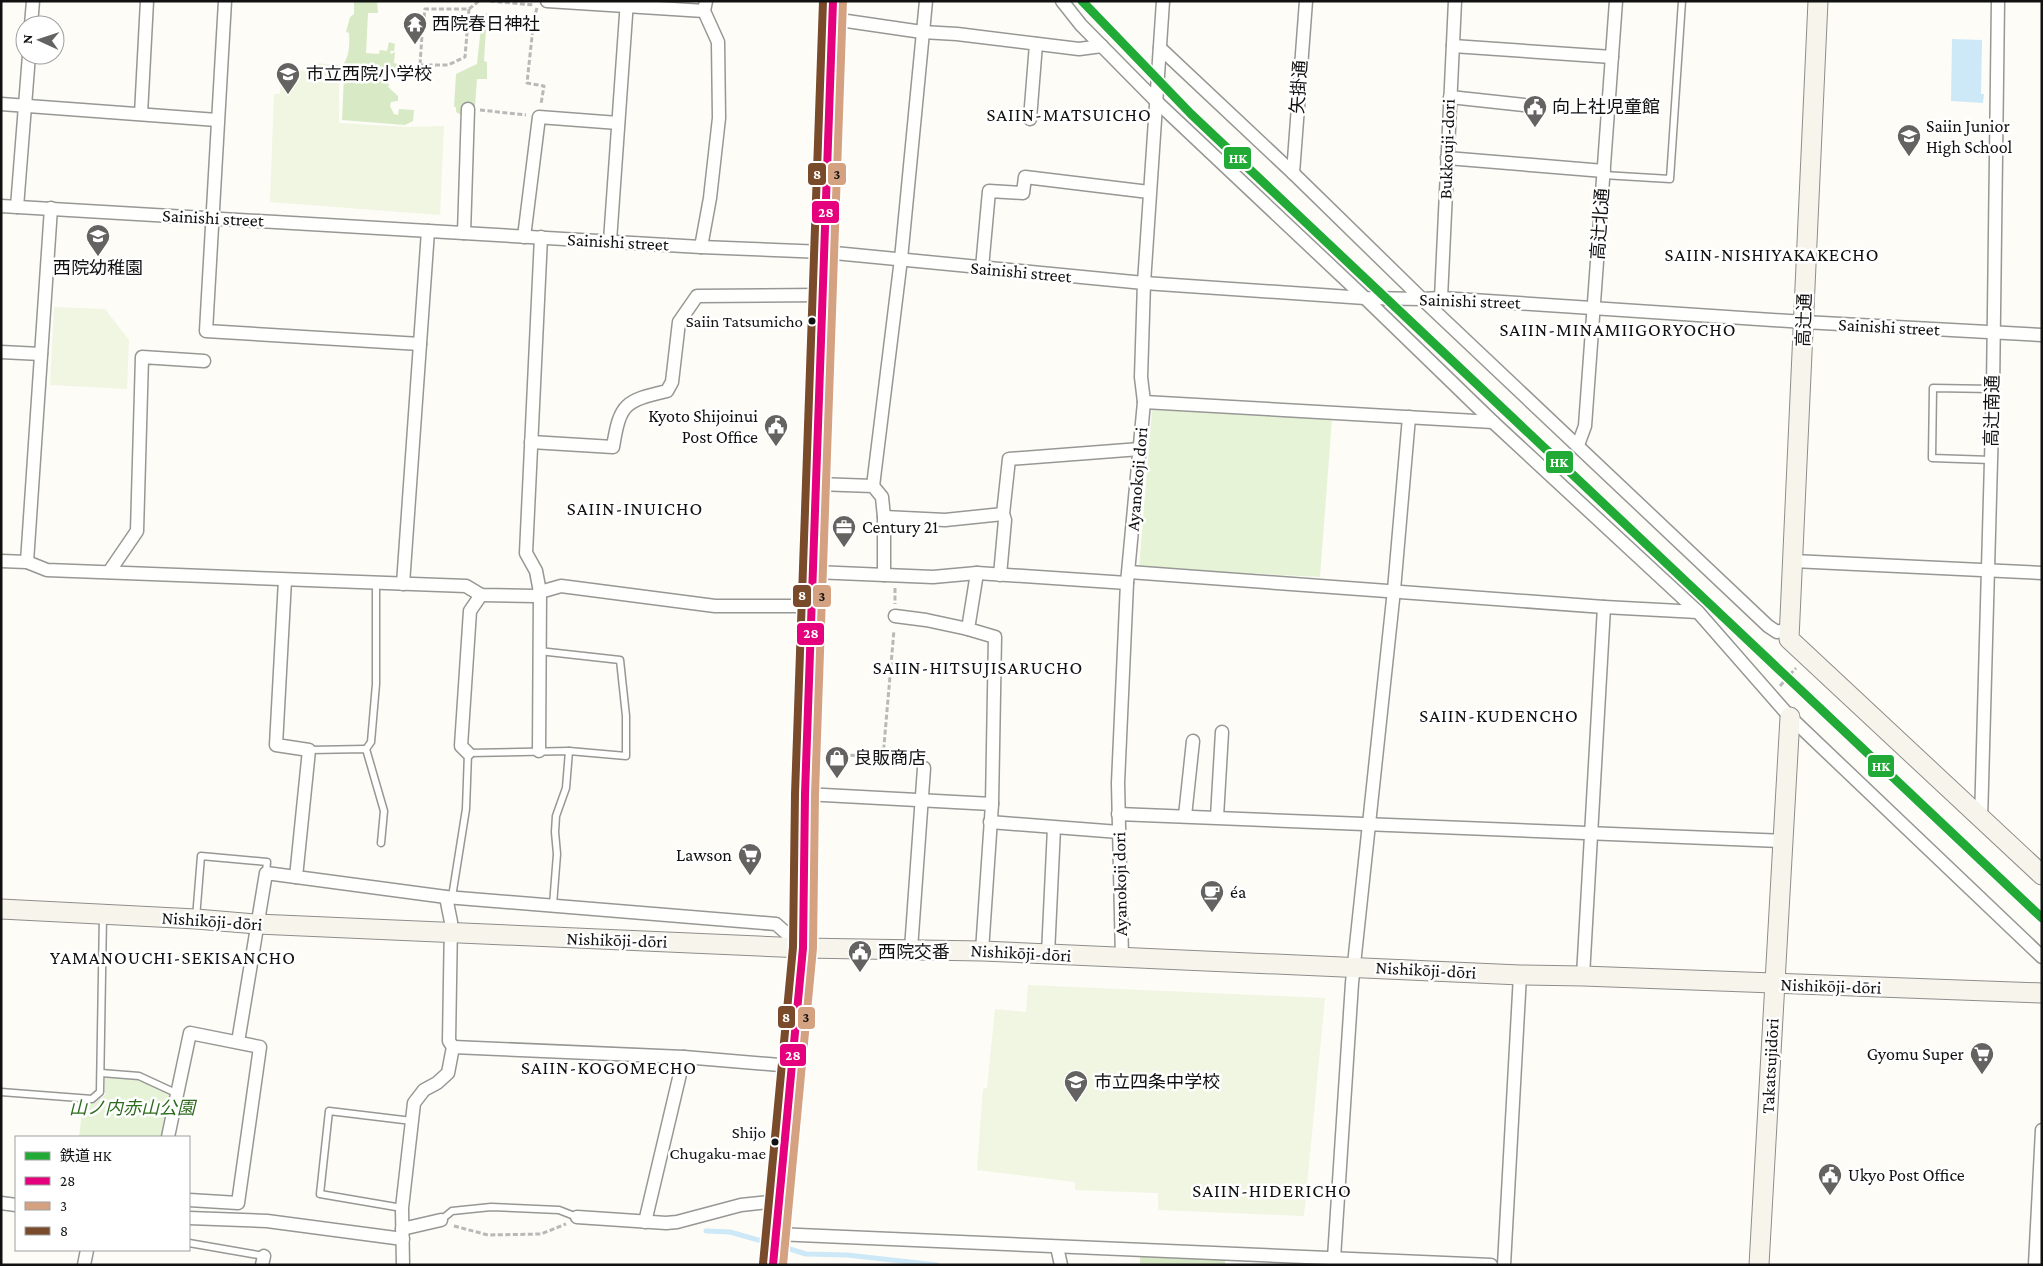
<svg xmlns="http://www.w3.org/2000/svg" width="2043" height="1266" viewBox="0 0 2043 1266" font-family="'Crimson Pro','Noto Sans JP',serif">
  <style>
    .green { fill: #e7f3d7 }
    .forest { fill: #d8eac5 }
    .pitch { fill: #f0f6e1 }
    .water { fill: #cde8f7 }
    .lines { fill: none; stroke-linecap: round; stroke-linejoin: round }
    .stream { stroke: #cde8f7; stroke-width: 5 }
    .lane-casing { stroke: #979795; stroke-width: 9 }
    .street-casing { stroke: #979795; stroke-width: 15 }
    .secondary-casing { stroke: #8e8d8b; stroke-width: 21 }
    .primary-casing { stroke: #858482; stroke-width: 22 }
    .path { stroke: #b9b9b8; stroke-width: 3; stroke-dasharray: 5 2.5; stroke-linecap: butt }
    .lane { stroke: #fffffe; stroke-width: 6 }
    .street { stroke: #fffffe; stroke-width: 12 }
    .secondary { stroke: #f6f4eb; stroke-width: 19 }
    .primary { stroke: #ede9dc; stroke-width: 20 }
    .bus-1-casing { stroke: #fff; stroke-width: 11 }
    .bus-2-casing { stroke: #fff; stroke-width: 11 }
    .bus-3-casing { stroke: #fff; stroke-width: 11 }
    .bus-1 { stroke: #e5007d; stroke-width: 8 }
    .bus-2 { stroke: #d4a181; stroke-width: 8 }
    .bus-3 { stroke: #7a4b2a; stroke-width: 8 }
    .rail-1-casing { stroke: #fff; stroke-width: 12 }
    .rail-1 { stroke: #21ab36; stroke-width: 9 }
    .bus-dot { fill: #111; stroke: #fff; stroke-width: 2 }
    .labels { text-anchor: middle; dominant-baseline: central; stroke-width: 5; stroke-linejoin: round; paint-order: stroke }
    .bus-label { font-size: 17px; fill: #111; stroke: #fff; text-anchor: end }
    .poi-label { font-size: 18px; fill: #111; stroke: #fff; text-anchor: start }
    .street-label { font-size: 18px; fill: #111; stroke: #fff }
    .park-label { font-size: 18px; font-style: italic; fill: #2f6b1f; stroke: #fff }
    .neighbourhood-label { font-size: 19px; letter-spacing: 1px; fill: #111; stroke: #fff }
    .line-badge { stroke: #fff; stroke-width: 2 }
    .badge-label { font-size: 14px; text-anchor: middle; font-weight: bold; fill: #fff }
    .pale-badge-label { font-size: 14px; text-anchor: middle; font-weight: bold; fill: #111 }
  </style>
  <rect width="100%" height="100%" fill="#fdfcf7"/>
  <!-- green -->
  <g class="green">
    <polygon points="1152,410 1332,419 1320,577 1139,568"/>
    <polygon points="105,1078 137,1079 172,1096 164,1137 79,1137 83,1104 95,1103 105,1095"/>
  </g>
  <!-- forest -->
  <g class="forest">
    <path d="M 354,1 L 377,1 L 378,13 L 368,13 L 366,53 L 379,54 L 380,50 L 387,51 L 389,42 L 395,44 L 394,51 L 390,51 L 391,54 L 395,52 L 394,63 L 398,64 L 395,70 L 388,70 L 385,76 L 389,85 L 388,87 L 398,96 L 398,101 L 391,102 L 390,106 L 394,114 L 398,115 L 399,109 L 414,110 L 413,121 L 405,125 L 342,120 L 344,75 L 341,68 C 349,58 350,46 349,33 L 346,32 L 350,17 L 354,14 Z"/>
    <polygon points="487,13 484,61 487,62 487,79 477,79 475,106 468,106 466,113 461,115 456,112 456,107 454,107 456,74 477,64 482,17"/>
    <polygon points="1140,1256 1225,1260 1225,1265 1140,1265"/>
  </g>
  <!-- pitch -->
  <g class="pitch">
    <polygon points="314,63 339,65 339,123 408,127 444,126 440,215 270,202 274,94 280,94 282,69 313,71"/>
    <polygon points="54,307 105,309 129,340 127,389 50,385"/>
    <polygon points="1028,985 1325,998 1304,1216 1158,1210 1158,1193 1075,1190 1075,1182 977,1170 983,1089 987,1088 995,1009 1026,1012"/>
  </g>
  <!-- water -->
  <polygon class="water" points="1952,39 1982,40 1981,94 1984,94 1983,103 1951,101"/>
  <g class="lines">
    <!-- stream -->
    <g class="stream">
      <polyline points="706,1231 730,1232 772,1244"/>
      <polyline points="780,1246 806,1254 847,1255 937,1265"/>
    </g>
    <!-- lane casing -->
    <g class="lane-casing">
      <g id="lane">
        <polyline points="1603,175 1670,179 1682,1"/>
        <polyline points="1991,460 1932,458 1933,388 1993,389"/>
        <polyline points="366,749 371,742 376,684 376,584"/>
        <polyline points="309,750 366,749 384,811 381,843"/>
        <polyline points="452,897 466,809 468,753 569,751 626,756 626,716 620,660 539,651"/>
        <polyline points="553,905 557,854 555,832 556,816 566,788 569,751"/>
        <polyline points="196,918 201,856 267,862 266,873"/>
        <polyline points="101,1073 139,1076 178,1094"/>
        <polyline points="1,1092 92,1099 100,1092 103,915"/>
        <polyline points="402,1208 320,1194 329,1111 412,1121"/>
        <polyline points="441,1220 452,1211 491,1207 559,1210 577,1217"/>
        <polyline points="189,1243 264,1256"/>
      </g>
    </g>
    <!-- street casing -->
    <g class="street-casing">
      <g id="street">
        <polyline points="225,1 206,331 420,344"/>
        <polyline points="547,1 704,11"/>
        <polyline points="1062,1 1081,25 1156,101 1365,298 1493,422 1698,612 1790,717 2042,957"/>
        <polyline points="833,19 922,32 957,34 1079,49 1102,46"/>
        <polyline points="31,25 33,1"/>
        <polyline points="1453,46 1612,57"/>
        <polyline points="1160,48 1293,173 1422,299 1768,626 1777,632 1790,628"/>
        <polyline points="1450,97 1524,105"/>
        <polyline points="1,104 217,120"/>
        <polyline points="141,114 147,1"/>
        <polyline points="1030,119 1036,44"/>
        <polyline points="1447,158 1604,171"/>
        <polyline points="1293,173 1306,1"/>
        <polyline points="1,206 701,247 824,252 1144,283 1365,298 1422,299 1441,298 1804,322 2042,335"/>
        <polyline points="17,207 29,55"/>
        <polyline points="464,233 468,109"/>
        <polyline points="524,237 539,117 618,123"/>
        <polyline points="610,241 627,1"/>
        <polyline points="701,247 710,198 719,118 718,42 704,11 706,1"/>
        <polyline points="982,268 989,191 1023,193 1025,177 1149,192"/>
        <polyline points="1441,298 1455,1"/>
        <polyline points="1,352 41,354"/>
        <polyline points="1144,402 1493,422"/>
        <path d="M 531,442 L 613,447 C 620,403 625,401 667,391 L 672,382 L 679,322 L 697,296 L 822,295"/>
        <polyline points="1578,445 1585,426 1616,1"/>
        <polyline points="817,484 873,486 882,497 884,517 884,575"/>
        <polyline points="873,486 901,259 926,1"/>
        <polyline points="884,517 945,520 1003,514"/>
        <polyline points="1,561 27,562 47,570 466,586 481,595 535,596 540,592 561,586 715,606 813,606"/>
        <polyline points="1793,561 2042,573"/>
        <polyline points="27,562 51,208"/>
        <polyline points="109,572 137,531 142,357 204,361"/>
        <polyline points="814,572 933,577 977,573 1127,583"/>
        <polyline points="1129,572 1604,607 1698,612"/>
        <polyline points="977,573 968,629 995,637 992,804 982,951"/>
        <polyline points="1000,575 1005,520 1003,514 1009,459 1140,449"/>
        <polyline points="285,580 276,745 309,750 296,877 446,897 776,924 803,948"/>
        <polyline points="403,584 428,231"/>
        <polyline points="895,616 926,620 968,629"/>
        <polyline points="539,751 540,592 536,571 526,553 541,237"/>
        <polyline points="468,753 461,746 470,611 481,595"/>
        <polyline points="805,794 992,804"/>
        <polyline points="1118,814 1783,841"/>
        <polyline points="1185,816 1193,741"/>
        <polyline points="1217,817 1222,732"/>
        <polyline points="1981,820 1993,389 1998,1"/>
        <polyline points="990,822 1119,832"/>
        <polyline points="911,949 924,768"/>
        <polyline points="1048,954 1054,828"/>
        <polyline points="1122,958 1118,783 1127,583 1144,402 1141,377 1144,283 1163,1"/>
        <polyline points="1583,976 1604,607"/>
        <polyline points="238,1042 266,873 296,877"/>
        <polyline points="453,1047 684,1057 792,1066"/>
        <polyline points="168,1137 190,1033 260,1047 238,1203 189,1200"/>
        <polyline points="1,1203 16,1205"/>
        <polyline points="577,1217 666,1223 677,1222 741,1205 779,1201"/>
        <polyline points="189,1218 267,1221 403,1239"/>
        <polyline points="645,1222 684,1057"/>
        <polyline points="402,1229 441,1220"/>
        <polyline points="776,1234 1491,1265"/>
        <polyline points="1057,1247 1061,1265"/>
        <polyline points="1334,1258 1352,983 1394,590 1409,417"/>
        <polyline points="84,1265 87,1250"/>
        <polyline points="262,1265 264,1256"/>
        <polyline points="403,1265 402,1208 414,1103 424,1090 437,1083 448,1073 453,1047 449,1041 451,922 446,897"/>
        <polyline points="1504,1265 1520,975"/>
        <polyline points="2035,1265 2042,1130"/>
      </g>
    </g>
    <!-- secondary casing -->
    <g class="secondary-casing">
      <g id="secondary">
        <polyline points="1818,1 1789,639 2042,875"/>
        <polyline points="1,909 196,919 257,924 803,948 982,951 1520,975 1583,976 2042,993"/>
        <polyline points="1759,1265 1790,717"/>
      </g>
    </g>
    <!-- primary casing -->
    <g class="primary-casing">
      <polyline id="primary" points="773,1265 803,948 805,794 833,1"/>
    </g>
    <!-- path -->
    <g class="path">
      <polyline points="490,1 534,5"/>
      <polyline points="537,8 534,18 527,83 544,86 541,104"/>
      <polyline points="469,9 479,1"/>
      <polyline points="420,65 448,65 465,57 469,9 425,9 422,35"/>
      <polyline points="400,74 420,65 422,35 416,34"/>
      <polyline points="480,110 526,115"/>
      <polyline points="895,588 895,604"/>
      <polyline points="1780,686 1796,668"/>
      <polyline points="828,754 883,757 911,765"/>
      <polyline points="883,757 894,630"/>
      <polyline points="454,1226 488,1235 541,1234 566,1224"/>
    </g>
    <!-- lane -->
    <use href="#lane" class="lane"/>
    <!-- street -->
    <use href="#street" class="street"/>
    <!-- secondary -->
    <use href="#secondary" class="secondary"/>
    <!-- primary -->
    <use href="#primary" class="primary"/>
    <!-- bus-1 casing -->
    <g class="bus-1-casing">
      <polyline id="bus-1" points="773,1265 803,948 805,794 833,1"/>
    </g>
    <!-- bus-2 casing -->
    <g class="bus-2-casing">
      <polyline id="bus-2" points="783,1265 813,948 815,794 843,1"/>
    </g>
    <!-- bus-3 casing -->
    <g class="bus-3-casing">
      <polyline id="bus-3" points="763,1264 793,947 795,794 823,1"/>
    </g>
    <!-- bus-1 -->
    <use href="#bus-1" class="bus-1"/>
    <!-- bus-2 -->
    <use href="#bus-2" class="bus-2"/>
    <!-- bus-3 -->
    <use href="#bus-3" class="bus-3"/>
    <!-- rail-1 casing -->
    <g class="rail-1-casing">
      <polyline id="rail-1" points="1082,1 1191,114 2042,918"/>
    </g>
    <!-- rail-1 -->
    <use href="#rail-1" class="rail-1"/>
  </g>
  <!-- icons -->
  <defs>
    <g id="temple-pin" transform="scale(1.25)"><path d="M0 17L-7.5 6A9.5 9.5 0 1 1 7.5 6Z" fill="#646362" stroke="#fff"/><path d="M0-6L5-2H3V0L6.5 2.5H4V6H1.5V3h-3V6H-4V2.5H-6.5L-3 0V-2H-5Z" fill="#fff"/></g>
    <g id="school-pin" transform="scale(1.25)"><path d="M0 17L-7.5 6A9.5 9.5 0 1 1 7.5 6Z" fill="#646362" stroke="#fff"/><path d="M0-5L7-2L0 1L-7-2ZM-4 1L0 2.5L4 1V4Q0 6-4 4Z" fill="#fff"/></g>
    <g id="civic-pin" transform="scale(1.25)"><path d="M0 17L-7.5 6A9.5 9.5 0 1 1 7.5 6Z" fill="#646362" stroke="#fff"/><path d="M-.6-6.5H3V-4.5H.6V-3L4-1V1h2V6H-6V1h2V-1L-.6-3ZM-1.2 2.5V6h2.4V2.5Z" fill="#fff"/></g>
    <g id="office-pin" transform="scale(1.25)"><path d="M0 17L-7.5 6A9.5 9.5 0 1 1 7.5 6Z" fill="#646362" stroke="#fff"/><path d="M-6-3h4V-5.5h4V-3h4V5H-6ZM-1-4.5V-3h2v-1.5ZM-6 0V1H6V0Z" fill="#fff"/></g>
    <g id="shop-pin" transform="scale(1.25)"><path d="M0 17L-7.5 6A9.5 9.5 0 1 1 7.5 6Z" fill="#646362" stroke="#fff"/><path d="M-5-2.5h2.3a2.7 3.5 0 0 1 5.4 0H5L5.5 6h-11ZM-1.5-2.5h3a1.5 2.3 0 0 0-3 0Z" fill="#fff"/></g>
    <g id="supermarket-pin" transform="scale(1.25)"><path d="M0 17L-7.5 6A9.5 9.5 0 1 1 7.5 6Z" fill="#646362" stroke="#fff"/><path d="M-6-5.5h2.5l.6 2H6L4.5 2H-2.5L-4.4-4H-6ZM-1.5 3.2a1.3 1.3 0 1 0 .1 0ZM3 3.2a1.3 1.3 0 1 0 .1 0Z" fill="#fff"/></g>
    <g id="cafe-pin" transform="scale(1.25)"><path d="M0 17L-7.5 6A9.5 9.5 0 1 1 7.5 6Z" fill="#646362" stroke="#fff"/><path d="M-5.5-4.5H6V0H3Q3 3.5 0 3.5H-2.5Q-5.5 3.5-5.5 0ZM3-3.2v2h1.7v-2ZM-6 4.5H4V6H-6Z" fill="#fff"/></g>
  </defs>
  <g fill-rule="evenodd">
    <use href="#temple-pin" x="415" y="24"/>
    <use href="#school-pin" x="288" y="74"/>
    <use href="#civic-pin" x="1535" y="107"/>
    <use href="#school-pin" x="1909" y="136"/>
    <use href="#school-pin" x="98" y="236"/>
    <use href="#civic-pin" x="776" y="426"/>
    <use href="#office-pin" x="844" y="527"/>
    <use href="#shop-pin" x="837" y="758"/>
    <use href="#supermarket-pin" x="750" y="855"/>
    <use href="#cafe-pin" x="1212" y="892"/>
    <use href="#civic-pin" x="860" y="952"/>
    <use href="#supermarket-pin" x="1982" y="1054"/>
    <use href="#school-pin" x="1076" y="1082"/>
    <use href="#civic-pin" x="1830" y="1175"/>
  </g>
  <!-- markers -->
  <g class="bus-dot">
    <circle cx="812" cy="321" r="4.5"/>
    <circle cx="775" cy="1142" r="4.5"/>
  </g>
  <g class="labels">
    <!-- bus labels -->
    <g class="bus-label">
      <text x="803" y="321">Saiin Tatsumicho</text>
      <text x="766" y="1132">Shijo<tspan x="766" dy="21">Chugaku-mae</tspan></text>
    </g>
    <!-- poi labels -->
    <g class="poi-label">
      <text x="432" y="24">西院春日神社</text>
      <text x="306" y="74">市立西院小学校</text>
      <text x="1552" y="107">向上社児童館</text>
      <text x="1926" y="126">Saiin Junior<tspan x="1926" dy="21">High School</tspan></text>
      <text x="98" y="268" text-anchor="middle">西院幼稚園</text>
      <text x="758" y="416" text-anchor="end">Kyoto Shijoinui<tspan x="758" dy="21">Post Office</tspan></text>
      <text x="862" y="527">Century 21</text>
      <text x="854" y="758">良販商店</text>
      <text x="732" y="855" text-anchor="end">Lawson</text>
      <text x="1230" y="892">éa</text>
      <text x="878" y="952">西院交番</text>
      <text x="1964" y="1054" text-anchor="end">Gyomu Super</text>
      <text x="1094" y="1082">市立四条中学校</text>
      <text x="1848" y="1175">Ukyo Post Office</text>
    </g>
    <!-- street labels -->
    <g class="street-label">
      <text transform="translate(1299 87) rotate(-86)">矢掛通</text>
      <text transform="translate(1447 149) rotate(-88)">Bukkouji-dori</text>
      <text transform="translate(213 218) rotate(3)">Sainishi street</text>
      <text transform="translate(1600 224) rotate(-86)">高辻北通</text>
      <text transform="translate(618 242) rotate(3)">Sainishi street</text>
      <text transform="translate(1021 272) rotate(5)">Sainishi street</text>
      <text transform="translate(1470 301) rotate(2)">Sainishi street</text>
      <text transform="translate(1804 320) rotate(-88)">高辻通</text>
      <text transform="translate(1889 327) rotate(3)">Sainishi street</text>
      <text transform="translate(1992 411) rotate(-89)">高辻南通</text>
      <text transform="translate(1137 479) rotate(-85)">Ayanokoji dori</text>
      <text transform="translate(1120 884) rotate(-91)">Ayanokoji dori</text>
      <text transform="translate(212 921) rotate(4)">Nishikōji-dōri</text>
      <text transform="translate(617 940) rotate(2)">Nishikōji-dōri</text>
      <text transform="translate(1021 953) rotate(3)">Nishikōji-dōri</text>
      <text transform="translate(1426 970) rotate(3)">Nishikōji-dōri</text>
      <text transform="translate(1831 986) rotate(2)">Nishikōji-dōri</text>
      <text transform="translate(1770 1066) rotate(-87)">Takatsujidōri</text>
    </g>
    <!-- park labels -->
    <g class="park-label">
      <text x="132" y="1108">山ノ内赤山公園</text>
    </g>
    <!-- neighbourhood labels -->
    <g class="neighbourhood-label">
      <text x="1069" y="114">SAIIN-MATSUICHO</text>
      <text x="1772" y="254">SAIIN-NISHIYAKAKECHO</text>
      <text x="1618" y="329">SAIIN-MINAMIIGORYOCHO</text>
      <text x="635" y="508">SAIIN-INUICHO</text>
      <text x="978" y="667">SAIIN-HITSUJISARUCHO</text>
      <text x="1499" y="715">SAIIN-KUDENCHO</text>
      <text x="173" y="957">YAMANOUCHI-SEKISANCHO</text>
      <text x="609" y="1067">SAIIN-KOGOMECHO</text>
      <text x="1272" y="1190">SAIIN-HIDERICHO</text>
    </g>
  </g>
  <g class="line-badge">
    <rect x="1223" y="146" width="29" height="24" rx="5" fill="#21ab36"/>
    <rect x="807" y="162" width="20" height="24" rx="5" fill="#7a4b2a"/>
    <rect x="827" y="162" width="20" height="24" rx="5" fill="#d4a181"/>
    <rect x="811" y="200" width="29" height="24" rx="5" fill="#e5007d"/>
    <rect x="1545" y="450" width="29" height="24" rx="5" fill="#21ab36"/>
    <rect x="792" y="584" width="20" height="24" rx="5" fill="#7a4b2a"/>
    <rect x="812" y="584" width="20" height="24" rx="5" fill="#d4a181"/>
    <rect x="796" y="622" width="29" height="24" rx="5" fill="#e5007d"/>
    <rect x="1867" y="754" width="28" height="24" rx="5" fill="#21ab36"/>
    <rect x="777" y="1005" width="19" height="24" rx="5" fill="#7a4b2a"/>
    <rect x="797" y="1006" width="19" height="24" rx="5" fill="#d4a181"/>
    <rect x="779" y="1043" width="28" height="24" rx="5" fill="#e5007d"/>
  </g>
  <g class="badge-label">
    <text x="1238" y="163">HK</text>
    <text x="817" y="179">8</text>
    <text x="826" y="217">28</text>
    <text x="1559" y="467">HK</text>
    <text x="802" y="600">8</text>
    <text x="811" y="638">28</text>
    <text x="1881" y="771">HK</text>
    <text x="786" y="1022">8</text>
    <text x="793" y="1060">28</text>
  </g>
  <g class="pale-badge-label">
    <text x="837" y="179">3</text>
    <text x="822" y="601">3</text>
    <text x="806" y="1022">3</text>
  </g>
  <!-- border -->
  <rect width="2043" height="1266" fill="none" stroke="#111111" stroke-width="5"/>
  <!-- legend -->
  <rect x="15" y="1136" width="175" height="115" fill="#ffffff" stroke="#a0a0a0"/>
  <rect x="25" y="1152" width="25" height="8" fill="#21ab36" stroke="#a0a0a0"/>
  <text x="60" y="1161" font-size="15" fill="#111111">鉄道 HK</text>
  <rect x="25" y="1177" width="25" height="8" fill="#e5007d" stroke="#a0a0a0"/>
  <text x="60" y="1186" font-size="15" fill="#111111">28</text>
  <rect x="25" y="1202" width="25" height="8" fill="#d4a181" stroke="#a0a0a0"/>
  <text x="60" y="1211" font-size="15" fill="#111111">3</text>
  <rect x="25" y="1227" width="25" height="8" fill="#7a4b2a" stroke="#a0a0a0"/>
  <text x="60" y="1236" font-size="15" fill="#111111">8</text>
  <!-- north arrow -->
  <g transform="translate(40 40) rotate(273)"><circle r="24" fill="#ffffff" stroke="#a0a0a0"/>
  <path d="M0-4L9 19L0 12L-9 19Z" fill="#646362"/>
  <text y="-8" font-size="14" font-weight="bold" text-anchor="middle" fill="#111111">N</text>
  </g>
</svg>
